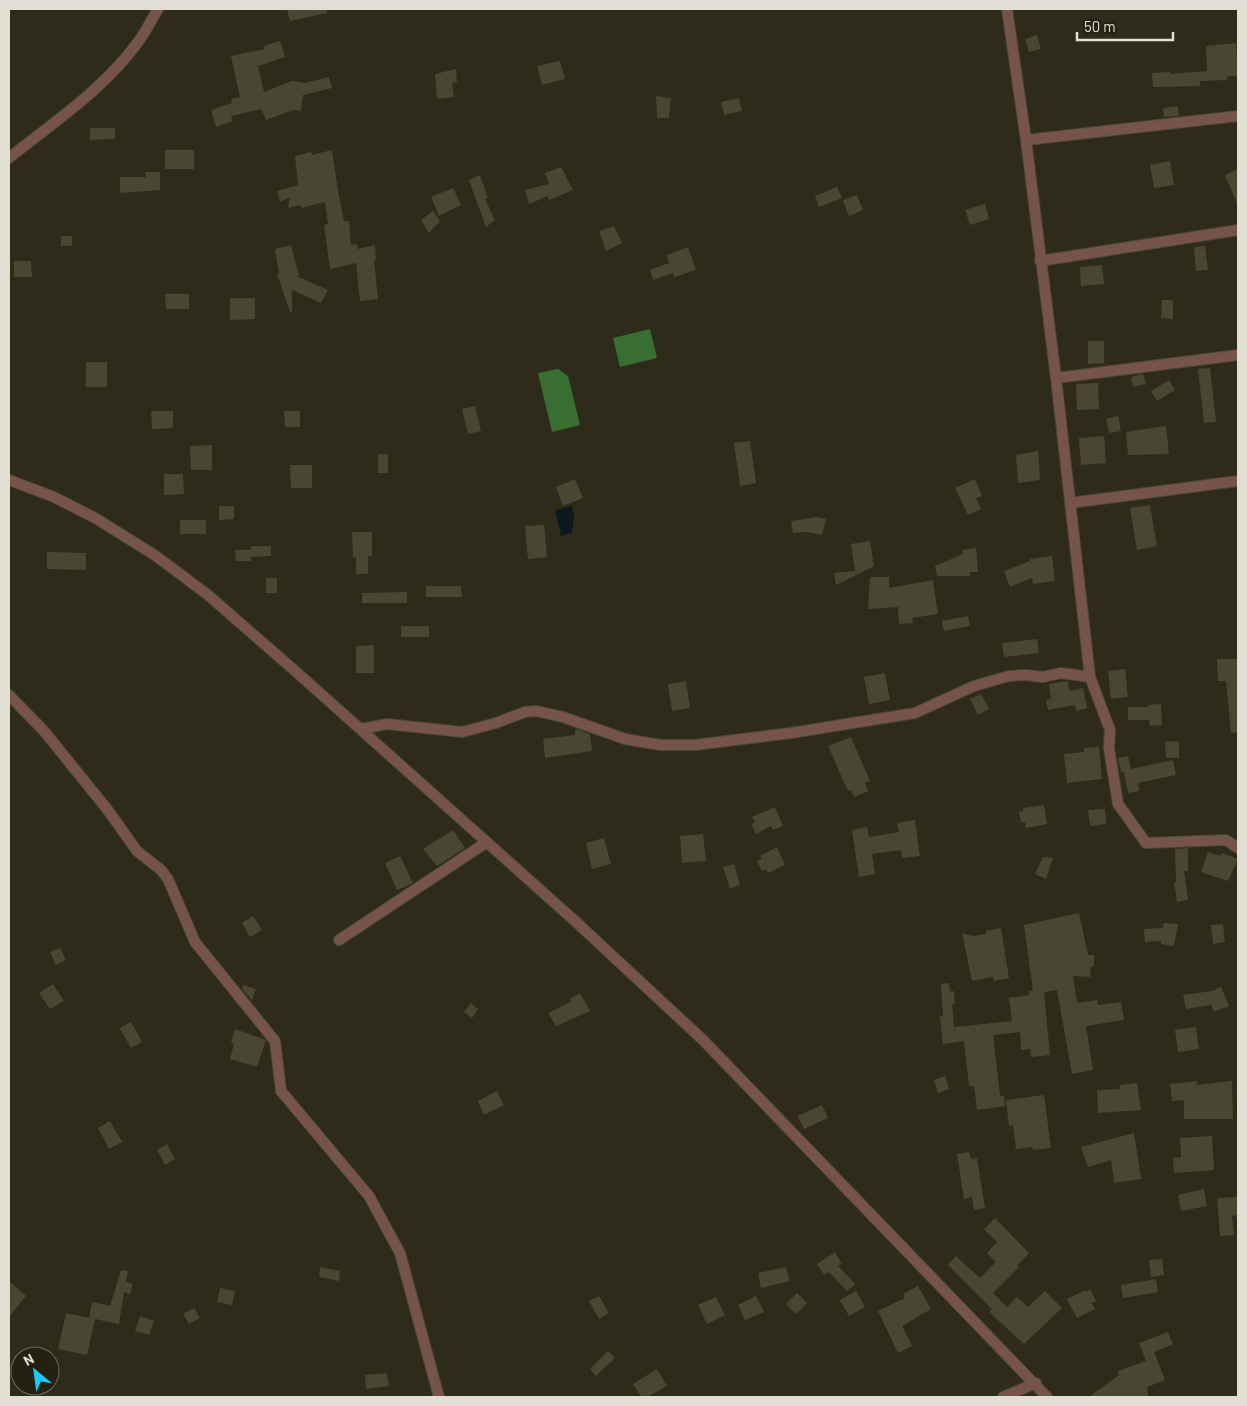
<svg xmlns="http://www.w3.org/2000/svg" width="1247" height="1406" viewBox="0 0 1247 1406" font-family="Barlow,sans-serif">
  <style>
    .forest { fill: #386e32 }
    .water { fill: #0c1a1e }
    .building { fill: #4a4634 }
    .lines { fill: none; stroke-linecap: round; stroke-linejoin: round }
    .street-casing { stroke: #4b4838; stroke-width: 12 }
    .street { stroke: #76544b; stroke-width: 10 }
  </style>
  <rect width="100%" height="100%" fill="#2f2b1a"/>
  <!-- forest -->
  <g class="forest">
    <polygon points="650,329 657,358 620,367 613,338"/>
    <polygon points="558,369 568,376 580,425 552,432 538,373"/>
  </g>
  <!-- water -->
  <polygon class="water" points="572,506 574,516 572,533 561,536 555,510"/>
  <!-- building -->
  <g class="building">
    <polygon points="287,9 326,9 327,13 290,21"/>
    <polygon points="1037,35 1041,49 1029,52 1025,39"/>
    <polygon points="280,41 285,57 258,66 264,92 292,81 305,83 329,77 332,88 303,95 301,111 294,110 266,120 261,109 231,116 233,121 216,127 211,110 232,103 231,99 240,97 231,56 265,49 264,46"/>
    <polygon points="1236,43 1238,76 1227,76 1227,80 1200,81 1200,86 1153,87 1152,73 1170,72 1170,74 1207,71 1206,46"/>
    <polygon points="560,61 565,79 542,85 537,66"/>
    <polygon points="456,69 457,82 452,83 454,97 437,99 435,74"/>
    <polygon points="656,96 671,98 669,118 657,118"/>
    <polygon points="739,98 742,111 724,115 721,102"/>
    <polygon points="1178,106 1179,116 1164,117 1163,108"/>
    <polygon points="90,128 115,128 115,139 90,140"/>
    <rect x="165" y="150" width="29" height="19"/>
    <polygon points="332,150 338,191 344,221 349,221 351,245 357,244 358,249 375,245 376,259 374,260 378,299 360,301 356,263 330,269 324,225 328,224 325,202 301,208 301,205 288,208 290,197 280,202 277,191 298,185 295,156 311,152 312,155"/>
    <polygon points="1170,161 1174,185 1154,188 1150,165"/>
    <polygon points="561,167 573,190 549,200 548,196 529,204 525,190 549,184 545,173"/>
    <polygon points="1238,169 1238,206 1225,175"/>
    <polygon points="145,172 160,172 160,190 120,193 120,177 146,177"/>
    <polygon points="480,175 488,198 485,199 495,220 486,227 469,180"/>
    <polygon points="837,187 842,198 819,207 815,196"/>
    <polygon points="453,188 461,205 439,216 431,197"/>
    <polygon points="857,195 863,210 849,216 843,200"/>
    <polygon points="985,204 989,219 970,225 965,210"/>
    <polygon points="433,211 440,221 429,233 421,220"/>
    <polygon points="614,226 622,243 606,251 599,231"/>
    <rect x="61" y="236" width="11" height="10"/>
    <polygon points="291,245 299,276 296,276 328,290 321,303 292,290 292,312 290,312 277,274 279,274 275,249"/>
    <polygon points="1205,246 1208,270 1196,271 1194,247"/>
    <polygon points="688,247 696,270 674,277 673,273 653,280 650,270 669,263 667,255"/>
    <polygon points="14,261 31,261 32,277 14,277"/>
    <polygon points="1102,265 1104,284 1081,286 1080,267"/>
    <polygon points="165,294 189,294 189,309 166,309"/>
    <polygon points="230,298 255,298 255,319 230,320"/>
    <polygon points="1162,300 1173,300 1173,319 1161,318"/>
    <polygon points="1088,341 1104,341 1104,363 1088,364"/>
    <rect x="86" y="362" width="21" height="25"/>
    <polygon points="1210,368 1216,422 1204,423 1198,369"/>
    <polygon points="1143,374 1146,384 1133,387 1131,377"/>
    <polygon points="1169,380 1175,390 1157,401 1151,391"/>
    <polygon points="1098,383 1099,409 1077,410 1076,384"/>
    <polygon points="475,406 481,431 468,434 462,409"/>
    <polygon points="151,411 173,411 173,428 152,429"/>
    <polygon points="284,411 300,411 300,427 285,427"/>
    <polygon points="1118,416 1121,431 1109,433 1106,419"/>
    <polygon points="1166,426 1169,454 1128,455 1126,432"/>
    <polygon points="1104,436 1106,463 1081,465 1079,438"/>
    <polygon points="750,441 756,483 740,486 734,443"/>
    <polygon points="212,445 212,470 191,470 190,446"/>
    <polygon points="1038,451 1040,480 1018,483 1016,455"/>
    <rect x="378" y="454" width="10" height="19"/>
    <polygon points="290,465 312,465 312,488 291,488"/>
    <polygon points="164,474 183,474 184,494 164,495"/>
    <polygon points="575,479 583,498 563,506 556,487"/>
    <polygon points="975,479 982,496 976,498 981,509 968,515 955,488"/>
    <polygon points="1150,505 1157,546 1137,550 1130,508"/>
    <polygon points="219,506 234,506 234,519 219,520"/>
    <polygon points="817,517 826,519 822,535 807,532 793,533 791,521"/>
    <rect x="180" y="520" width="26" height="14"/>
    <polygon points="544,525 547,557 528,559 525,526"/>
    <polygon points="352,532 372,532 372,556 368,556 368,574 356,574 356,557 353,557"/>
    <polygon points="870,541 874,566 836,585 834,573 855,571 851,544"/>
    <polygon points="251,546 271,546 271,556 251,557 251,561 236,561 235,550 251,550 251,556"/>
    <polygon points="976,548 978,572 970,572 970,576 937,576 935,566 963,554 962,550"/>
    <polygon points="47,552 86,553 86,570 47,569"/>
    <polygon points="1052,556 1055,581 1033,584 1032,578 1010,587 1004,571 1030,561 1030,559"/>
    <polygon points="870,577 889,577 889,588 933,580 938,614 912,618 913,623 899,624 898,607 868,609"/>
    <rect x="266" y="578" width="11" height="15"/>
    <polygon points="426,586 461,586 462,597 426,597"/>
    <polygon points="407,592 407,603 362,603 362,593"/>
    <polygon points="968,616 970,626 944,631 942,621"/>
    <rect x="401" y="626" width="28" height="11"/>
    <polygon points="1037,639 1039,653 1004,657 1002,643"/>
    <polygon points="374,645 374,673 356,673 356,646"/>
    <polygon points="1217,659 1238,659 1238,732 1231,733 1226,681 1218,681"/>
    <polygon points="1125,669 1128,697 1111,699 1108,671"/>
    <polygon points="885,673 890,700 869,704 864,677"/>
    <polygon points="686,681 690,708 672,711 668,684"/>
    <polygon points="1068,681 1069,691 1083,688 1087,708 1076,711 1075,705 1048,710 1046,700 1051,699 1049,684"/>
    <polygon points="981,694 989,709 978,715 970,699"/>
    <polygon points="1161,704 1162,725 1150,726 1149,720 1128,720 1128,707 1148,707 1148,705"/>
    <polygon points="577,729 590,734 592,751 545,758 543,739 575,735 575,730"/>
    <polygon points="851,737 870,781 865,783 868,791 854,797 851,790 848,791 828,746"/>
    <polygon points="1179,741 1179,758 1166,758 1165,742"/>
    <polygon points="1099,747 1102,779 1067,783 1064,754 1084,752 1084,748"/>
    <polygon points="1128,756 1131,769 1173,760 1176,775 1138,783 1139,791 1128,793 1124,772 1121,772 1118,758"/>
    <polygon points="1044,805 1047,824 1026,828 1025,822 1021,822 1019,812 1023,811 1023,808"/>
    <polygon points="775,807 783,826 773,830 771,826 756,834 751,824 755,822 752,817"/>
    <polygon points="1105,809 1106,824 1090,826 1088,810"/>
    <polygon points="915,820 920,856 902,858 901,850 872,854 875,874 859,877 852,830 867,827 869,837 899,832 897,823"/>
    <polygon points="453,830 465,848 437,866 423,849"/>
    <polygon points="703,834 706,861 682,863 680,836"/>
    <polygon points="604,838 611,864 592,869 586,843"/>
    <polygon points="777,847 785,865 768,873 766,869 762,871 757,861 762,859 760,856"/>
    <polygon points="1188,848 1188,871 1184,871 1188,900 1177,902 1174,882 1176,882 1175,849"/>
    <polygon points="1208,852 1220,856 1222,853 1238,859 1228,881 1201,872"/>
    <polygon points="400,856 413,883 397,890 385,863"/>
    <polygon points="1043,857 1053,858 1046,879 1035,874"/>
    <polygon points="734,864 740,885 730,889 723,867"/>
    <polygon points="1079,913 1088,955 1094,955 1094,966 1091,967 1090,977 1073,976 1077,1003 1097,1000 1098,1005 1121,1002 1124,1020 1086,1026 1093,1070 1072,1074 1057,990 1044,992 1050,1055 1031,1057 1030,1049 1021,1050 1020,1032 993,1035 1000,1096 1004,1096 1005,1106 977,1110 974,1086 969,1086 964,1041 943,1044 940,1016 943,1016 941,984 949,983 950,992 954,991 955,1004 952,1005 954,1027 1012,1021 1009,998 1029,995 1029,991 1033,991 1024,925"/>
    <polygon points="253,916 262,930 250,937 242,923"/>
    <polygon points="1164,923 1178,924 1174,946 1161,944 1161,941 1145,942 1144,929 1163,928"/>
    <polygon points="1223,924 1225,942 1213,944 1211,925"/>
    <polygon points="1001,928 1009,978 994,981 993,977 972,981 962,933 973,936 986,934 986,931"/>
    <polygon points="60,948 66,960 56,965 50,952"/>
    <polygon points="53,984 64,1001 50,1009 39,993"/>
    <polygon points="243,985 256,989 252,1000 242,989"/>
    <polygon points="1221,987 1229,1006 1214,1012 1211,1005 1186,1009 1183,995 1212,991"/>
    <polygon points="580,993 590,1011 556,1026 548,1013 572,1001 570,999"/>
    <polygon points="471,1003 478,1009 472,1018 464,1012"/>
    <polygon points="131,1022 142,1042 131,1048 120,1028"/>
    <polygon points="1196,1027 1199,1049 1178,1052 1175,1030"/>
    <polygon points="235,1029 266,1040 257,1067 230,1059 234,1044 231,1043"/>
    <polygon points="945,1076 949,1089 938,1093 934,1080"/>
    <polygon points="1197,1081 1197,1085 1232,1081 1233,1119 1184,1119 1184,1100 1172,1101 1170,1084"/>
    <polygon points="1137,1083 1141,1110 1098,1113 1097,1090 1120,1089 1120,1085"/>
    <polygon points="497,1091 504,1105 484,1115 478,1101"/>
    <polygon points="1044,1095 1051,1148 1033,1150 1032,1147 1016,1149 1013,1125 1009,1126 1006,1100"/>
    <polygon points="822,1105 828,1118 804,1129 798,1116"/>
    <polygon points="110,1121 122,1142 109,1149 98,1128"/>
    <polygon points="1134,1133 1141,1179 1114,1183 1111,1160 1088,1167 1081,1147"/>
    <polygon points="1212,1136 1214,1170 1174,1173 1173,1158 1181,1157 1180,1138"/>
    <polygon points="167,1144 175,1159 165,1165 157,1150"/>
    <polygon points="969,1152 971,1159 977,1158 985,1208 974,1210 972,1197 964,1199 957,1154"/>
    <polygon points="1204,1189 1207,1206 1181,1211 1178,1195"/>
    <polygon points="1238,1197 1238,1215 1232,1216 1234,1235 1220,1236 1217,1198"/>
    <polygon points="995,1218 1029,1253 1017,1266 1019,1267 993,1293 1007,1307 1017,1297 1028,1307 1045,1291 1062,1308 1024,1344 989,1312 992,1309 948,1265 956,1256 980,1278 996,1262 987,1253 997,1242 984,1229"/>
    <polygon points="835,1252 842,1264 838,1266 855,1284 847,1291 829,1272 824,1275 817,1264"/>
    <polygon points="1162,1259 1164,1275 1151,1277 1149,1260"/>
    <polygon points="320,1267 340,1271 339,1281 319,1277"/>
    <polygon points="786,1267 790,1281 761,1288 758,1273"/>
    <polygon points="121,1270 128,1271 126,1282 133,1284 130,1294 124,1292 119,1324 95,1319 87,1355 58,1349 66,1313 89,1318 92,1302 110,1306"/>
    <polygon points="1156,1279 1158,1292 1123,1298 1121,1285"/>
    <polygon points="9,1281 26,1296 9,1317"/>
    <polygon points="918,1286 931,1309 902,1326 912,1346 898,1353 878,1311 905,1298 903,1294"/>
    <polygon points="220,1288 235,1291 232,1305 217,1302"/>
    <polygon points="1090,1289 1096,1301 1091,1303 1095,1309 1077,1318 1067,1299 1085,1290 1086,1292"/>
    <polygon points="856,1291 865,1307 849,1316 840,1300"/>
    <polygon points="797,1293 807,1303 796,1314 786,1304"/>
    <polygon points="599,1296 609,1313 599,1319 589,1301"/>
    <polygon points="756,1296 764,1312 745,1320 738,1305"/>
    <polygon points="716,1297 725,1315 707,1324 698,1305"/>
    <polygon points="194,1308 200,1318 189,1324 183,1314"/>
    <polygon points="140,1316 154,1321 149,1335 135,1331"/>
    <polygon points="1168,1332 1173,1344 1154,1352 1165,1380 1147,1387 1148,1397 1089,1397 1119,1375 1118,1371 1146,1361 1139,1343"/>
    <polygon points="608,1351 615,1358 596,1376 590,1369"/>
    <polygon points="657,1369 667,1386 647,1397 641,1397 633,1384"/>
    <polygon points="387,1373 389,1386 366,1389 365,1375"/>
  </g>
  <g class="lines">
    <!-- street casing -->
    <g class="street-casing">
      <g id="street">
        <polyline points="1007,9 1026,140 1056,378 1090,677 1110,730 1109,748 1118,804 1146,843 1226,840 1238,848"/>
        <polyline points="1026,140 1238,116"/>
        <path d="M 9,158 C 53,123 105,88 138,42 C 146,32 151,20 158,9"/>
        <polyline points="1040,261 1238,230"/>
        <polyline points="1056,378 1238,355"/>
        <polyline points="9,480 54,497 97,519 156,556 208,595 302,677 575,921 703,1040 1047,1397"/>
        <polyline points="1070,503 1238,481"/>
        <polyline points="9,695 44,731 107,809 137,851 161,870 168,879 195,942 275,1041 281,1091 369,1196 400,1253 439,1397"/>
        <polyline points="361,729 387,724 462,732 496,723 525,712 536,711 563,717 625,739 661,745 695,745 791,733 915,713 974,686 1009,676 1026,675 1043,677 1061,673 1090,677"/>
        <polyline points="339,940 487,842"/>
        <polyline points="1003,1397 1036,1383"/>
      </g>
    </g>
    <!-- street -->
    <use href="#street" class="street"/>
  </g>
  <!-- border -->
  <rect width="1247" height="1406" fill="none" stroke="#e1ded4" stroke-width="20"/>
  <!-- north arrow -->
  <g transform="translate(35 1371) rotate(331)"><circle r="24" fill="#252111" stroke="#706d5f"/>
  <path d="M0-4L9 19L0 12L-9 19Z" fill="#19cafc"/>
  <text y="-8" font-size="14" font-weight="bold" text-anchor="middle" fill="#e1ded4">N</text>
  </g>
  <!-- scale -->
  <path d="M1077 32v8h96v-8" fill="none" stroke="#e1ded4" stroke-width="2.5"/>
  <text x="1084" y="32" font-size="15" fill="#e1ded4" stroke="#252111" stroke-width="4" paint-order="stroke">50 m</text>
</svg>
